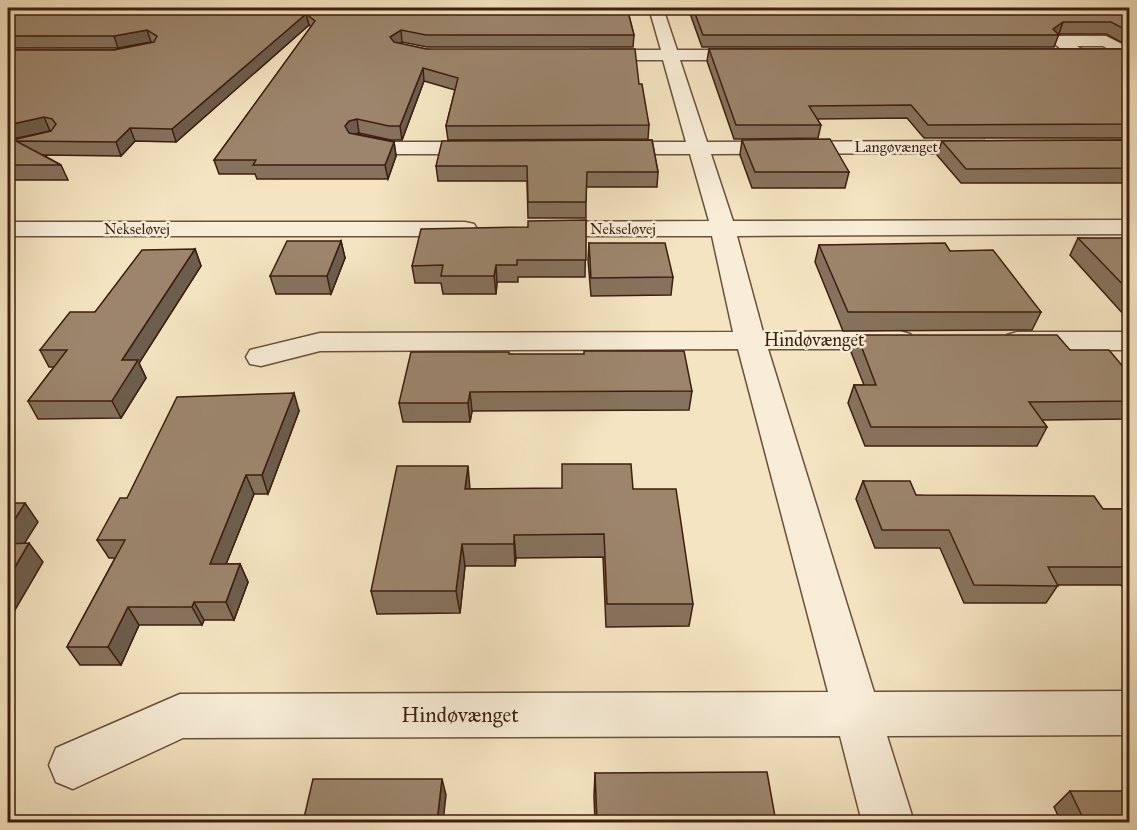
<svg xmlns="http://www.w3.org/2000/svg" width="1137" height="830" viewBox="0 0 1137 830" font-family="'IM FELL Great Primer',serif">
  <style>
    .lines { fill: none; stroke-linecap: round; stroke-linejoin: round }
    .street-casing { stroke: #6b503c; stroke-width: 3 }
    .street { fill: #f8edd7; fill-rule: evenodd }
    .wall { fill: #86725d; stroke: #3d1e0f; stroke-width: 1.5 }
    .shaded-wall { fill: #6d5d4c; stroke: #3d1e0f; stroke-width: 1.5 }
    .building { fill: #9c856c; stroke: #3d1e0f; stroke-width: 1.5 }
    .labels { text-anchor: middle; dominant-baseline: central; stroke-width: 5; stroke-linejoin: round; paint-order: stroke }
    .far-street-label { font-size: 15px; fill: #3d1e0f; stroke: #f8edd7 }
    .street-label { font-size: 18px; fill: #3d1e0f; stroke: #f8edd7 }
    .near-street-label { font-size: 21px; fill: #3d1e0f; stroke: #f8edd7 }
  </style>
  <rect width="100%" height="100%" fill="#f4e4c1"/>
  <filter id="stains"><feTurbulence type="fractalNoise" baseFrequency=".00333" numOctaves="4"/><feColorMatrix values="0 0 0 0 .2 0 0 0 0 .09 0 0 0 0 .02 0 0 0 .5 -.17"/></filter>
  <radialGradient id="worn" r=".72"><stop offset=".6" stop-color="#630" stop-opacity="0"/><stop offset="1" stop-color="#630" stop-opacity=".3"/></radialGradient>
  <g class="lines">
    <!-- street casing -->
    <g class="street-casing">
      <g id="street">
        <polygon points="649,8 663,8 677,50 751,50 759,55 751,60 680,60 707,142 984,141 991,143 994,147 991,151 984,153 711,154 733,221 1130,220 1130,234 737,236 763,332 900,331 910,334 915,340 910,346 900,349 768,349 874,692 1130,691 1130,735 887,736 914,822 862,822 840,736 183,738 73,789 56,782 49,765 56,748 180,694 828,692 738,349 320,351 261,366 250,364 246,357 250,350 320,333 733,332 712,236 540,236 531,234 528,229 531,224 540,222 709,221 690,154 609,154 602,152 599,148 602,144 609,142 686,142 663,60 590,60 582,55 590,50 661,50"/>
        <path d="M 1059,36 L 1106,36 L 1130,48 L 1130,58 L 1091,59 L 1084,57 L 1078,59 L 1072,58 L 1051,41 ZM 1077,46 L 1103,46 L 1108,49 L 1084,51 Z"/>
        <polygon points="359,135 391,142 486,142 493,144 496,148 493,152 486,154 391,154 352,145 349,141 352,137"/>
        <polygon points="8,222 465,222 474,224 477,229 474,234 465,236 8,236"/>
        <polygon points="1017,332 1130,332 1130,350 1017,350 1007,347 1002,341 1007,335"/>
      </g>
    </g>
    <!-- street -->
    <use href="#street" class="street"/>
  </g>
  <!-- wall -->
  <g class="wall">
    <polygon points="8,8 627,8 634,35 633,47 427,47 402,42 400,44 426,49 639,84 649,125 648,139 448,140 446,126 455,90 424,81 402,140 391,140 359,133 354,134 394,142 396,156 388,179 257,179 255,174 219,174 214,160 311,27 309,25 176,142 135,141 121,156 43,155 61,165 68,180 8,180 8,141 51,131 50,131 8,140 8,50 114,50 152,43 151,42 118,48 8,48"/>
    <polygon points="688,8 1096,8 1103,11 1130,11 1130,47 1106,34 1059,34 1054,47 702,47"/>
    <polygon points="709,49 1130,49 1130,138 924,138 907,118 817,119 821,125 818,138 734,139 707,61"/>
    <polygon points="652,140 658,172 657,187 586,187 586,218 528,218 527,181 438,181 436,166"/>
    <polygon points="742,140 849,172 845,188 752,188 740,155"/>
    <polygon points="1130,140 1130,183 961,183 937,155 942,141"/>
    <polygon points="586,220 585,277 518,277 518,282 497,282 496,294 443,294 441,283 415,283 412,266 528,227"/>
    <polygon points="1078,238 1130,241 1130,316 1125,316 1070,255"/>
    <polygon points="341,241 345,258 331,294 276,294 270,276"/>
    <polygon points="589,243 673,277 671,295 591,296 588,260"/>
    <polygon points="819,245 950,251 1041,312 1032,330 843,331 815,262"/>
    <polygon points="195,249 201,266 139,363 146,378 121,418 38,419 28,401 54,367 49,367 40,350 95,312"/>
    <polygon points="857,335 1070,350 1130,375 1130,419 1042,420 1047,427 1037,446 865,446 848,403 854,385 864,385 851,352"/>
    <polygon points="510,354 692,391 689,410 472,411 470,422 403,422 399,403"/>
    <polygon points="299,411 268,494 254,494 226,564 240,564 248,582 234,620 204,620 202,625 139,625 121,665 80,665 67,647 115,558 109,558 97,540 127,498"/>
    <polygon points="863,481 916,495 1103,509 1130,509 1130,599 1121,585 1058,585 1046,603 964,603 940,548 875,548 856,499"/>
    <polygon points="470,489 633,489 693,604 689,626 606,627 603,557 516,558 515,566 465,566 460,613 377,614 371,591"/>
    <polygon points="595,773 776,822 595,822 594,796"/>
    <polygon points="1070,791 1130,822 1061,822 1054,807"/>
  </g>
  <!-- shaded-wall -->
  <g class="shaded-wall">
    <polygon points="306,14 309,25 176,142 172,129"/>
    <polygon points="1063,22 1059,34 1057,35 1053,29"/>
    <polygon points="147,30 151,42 118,48 114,36"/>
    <polygon points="401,30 402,42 392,49 390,37"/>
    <polygon points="423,68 424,81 402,140 400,126"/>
    <polygon points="44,117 50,131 8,140 8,125"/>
    <polygon points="357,119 359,133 351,135 347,140 345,126 349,121"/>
    <polygon points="130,128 135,141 121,156 116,142"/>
    <polygon points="394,142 396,156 388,179 385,165"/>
    <polygon points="341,241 345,258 331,294 327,276"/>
    <polygon points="8,247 14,260 8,267"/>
    <polygon points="195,249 201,266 139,363 146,378 121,418 112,401 122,360"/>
    <polygon points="496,265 497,282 496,294 494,276"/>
    <polygon points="470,392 472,411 470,422 468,403"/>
    <polygon points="294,393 299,411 268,494 262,475"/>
    <polygon points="468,466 470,489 465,489"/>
    <polygon points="246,475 254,494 219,582 210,564"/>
    <polygon points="25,503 38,522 12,563 8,557 8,530"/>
    <polygon points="514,535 516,558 515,566 514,544"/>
    <polygon points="29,543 43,562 8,622 8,579"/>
    <polygon points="462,544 465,566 460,613 456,591"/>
    <polygon points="240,564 248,582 234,620 226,602"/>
    <polygon points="194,602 204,620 202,625 192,607"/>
    <polygon points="128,607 139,625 121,665 108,647"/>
    <polygon points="442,779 446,795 443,822 437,822"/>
  </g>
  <!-- building -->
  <g class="building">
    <polygon points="8,8 627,8 634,35 426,35 401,30 390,37 394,42 426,49 635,49 639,84 642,84 649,125 446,126 458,78 423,68 400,126 389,126 357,119 349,121 345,126 349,133 394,142 385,165 253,165 256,160 214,160 315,21 306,14 172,129 130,128 116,142 16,141 61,165 8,165 8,141 51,131 56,124 52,119 44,117 8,125 8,50 114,50 154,42 157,36 147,30 114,36 8,36"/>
    <polygon points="693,8 1096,8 1103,11 1130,11 1130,32 1111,22 1063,22 1053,29 1059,35 703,35"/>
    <polygon points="709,49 1130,49 1130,124 928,125 911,105 809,106 821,125 736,125"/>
    <polygon points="830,139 849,172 755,172 742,140"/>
    <polygon points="652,140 658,172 587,172 586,202 528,202 527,166 436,166 442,141"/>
    <polygon points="1130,140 1130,168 966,169 942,141"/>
    <polygon points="586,220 586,260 517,260 517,265 496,265 494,276 441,276 443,265 412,266 421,229 528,227 528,221"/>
    <polygon points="1078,238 1127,238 1130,241 1130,292"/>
    <polygon points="287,241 341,241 327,276 270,276"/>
    <polygon points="589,243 665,243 673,277 591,278"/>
    <polygon points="945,243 950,251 993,250 1041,312 848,312 819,245"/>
    <polygon points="195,249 122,360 138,360 112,401 28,401 67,350 40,350 70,312 95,312 142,250"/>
    <polygon points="857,335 1057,335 1070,350 1109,350 1130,375 1130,401 1029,402 1047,427 871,427 854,385 876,385"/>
    <polygon points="584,351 684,351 692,391 470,392 468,403 399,403 411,352 509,352 509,354 584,354"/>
    <polygon points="294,393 262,475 246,475 210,564 240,564 226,602 194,602 192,607 128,607 108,647 67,647 125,540 97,540 120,498 127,498 177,397"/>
    <polygon points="562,464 631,464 633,489 676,489 693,604 607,604 604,534 514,535 514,544 462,544 456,591 371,591 397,466 468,466 465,489 562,488"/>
    <polygon points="863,481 910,481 916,495 1094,496 1103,509 1130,509 1130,567 1048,567 1058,586 974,585 949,530 882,530"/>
    <polygon points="8,503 25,503 8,530"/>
    <polygon points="29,543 8,579 8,544"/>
    <polygon points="767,772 776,822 597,822 595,773"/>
    <polygon points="313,779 442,779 437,822 303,822"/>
    <polygon points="1070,791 1130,791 1130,822 1085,822"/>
  </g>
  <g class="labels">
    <!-- far-street labels -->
    <g class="far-street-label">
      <text x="896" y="147">Langøvænget</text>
      <text x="137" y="229">Nekseløvej</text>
      <text x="623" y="229">Nekseløvej</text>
    </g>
    <!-- street labels -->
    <g class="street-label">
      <text x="814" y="340">Hindøvænget</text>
    </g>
    <!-- near-street labels -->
    <g class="near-street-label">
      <text x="460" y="715">Hindøvænget</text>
    </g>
  </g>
  <!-- margin -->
  <rect width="1137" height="830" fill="none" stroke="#f4e4c1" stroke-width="30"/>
  <rect x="9" y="9" width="1119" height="812" fill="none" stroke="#3d1e0f" stroke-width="3"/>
  <rect x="15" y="15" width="1107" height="800" fill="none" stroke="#3d1e0f" stroke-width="1.5"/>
  <rect width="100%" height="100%" filter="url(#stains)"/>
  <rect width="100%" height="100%" fill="url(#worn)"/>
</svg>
